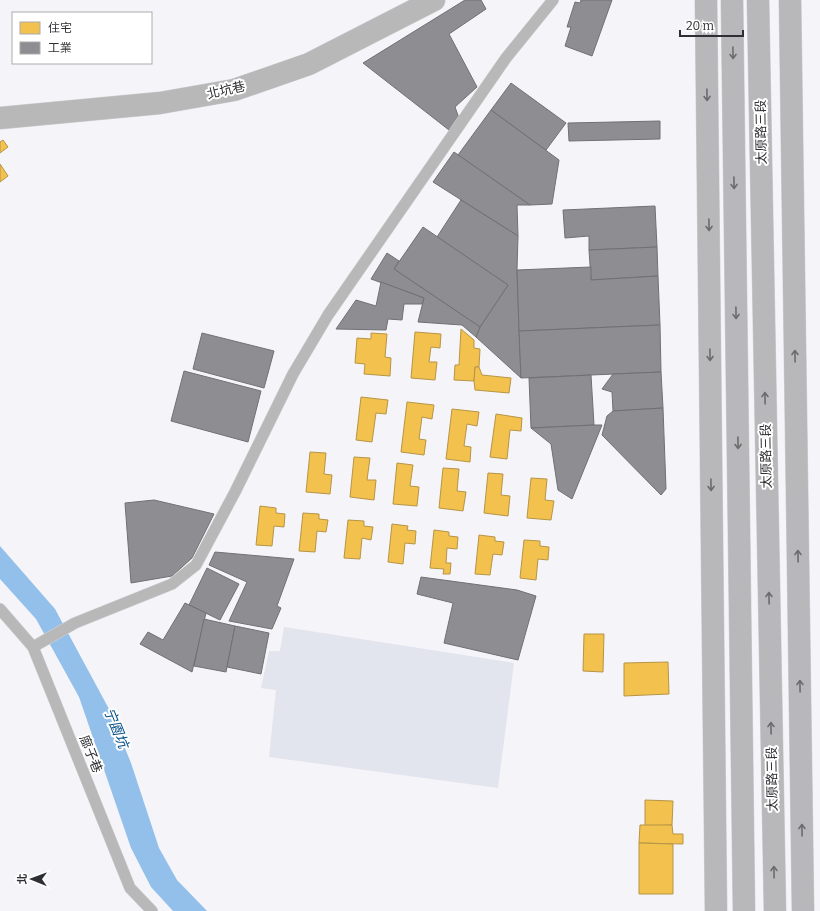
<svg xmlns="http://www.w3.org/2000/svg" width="820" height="911" viewBox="0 0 820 911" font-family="Bitter,'Noto Sans TC',serif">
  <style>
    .built { fill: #e2e4ee }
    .water { fill: #93c0ea }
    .homes { fill: #f2c14e; stroke: #b79546 }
    .industry { fill: #8d8d92; stroke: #707175 }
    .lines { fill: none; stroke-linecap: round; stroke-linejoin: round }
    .service-casing { stroke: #d1d1d4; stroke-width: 12 }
    .minor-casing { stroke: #d1d1d4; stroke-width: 23 }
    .secondary-casing { stroke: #d1d1d4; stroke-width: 23 }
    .service { stroke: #b8b8b9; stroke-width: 11 }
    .minor { stroke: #b8b8b9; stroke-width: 22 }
    .secondary { stroke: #b8b7b9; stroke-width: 22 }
    .oneway { stroke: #6c6c6f }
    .labels { text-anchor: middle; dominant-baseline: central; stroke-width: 4; stroke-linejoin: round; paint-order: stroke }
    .street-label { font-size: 13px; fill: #2e2f32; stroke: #fff }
    .water-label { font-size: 14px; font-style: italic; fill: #055187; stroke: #fff }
  </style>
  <rect width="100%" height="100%" fill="#f4f4f9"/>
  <!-- built -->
  <polygon class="built" points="284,627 514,663 498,788 269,757 276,690 261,688 269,651 280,651"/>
  <!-- water -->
  <polygon class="water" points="0,546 55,609 109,709 131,763 159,848 177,880 207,911 173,911 151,887 131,848 79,697 36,619 0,579"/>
  <!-- homes -->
  <g class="homes">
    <polygon points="3,140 8,147 0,153 0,142"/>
    <polygon points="0,164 8,176 0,182"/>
    <polygon points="461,329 474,340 474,348 480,349 479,367 475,367 474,381 454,380 455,365 459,365"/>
    <polygon points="415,332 441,334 440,348 431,347 429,362 437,362 435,380 411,378"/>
    <polygon points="371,333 387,334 385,357 391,358 390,376 364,374 365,364 355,363 357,338 371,339"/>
    <polygon points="475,367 479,367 482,375 511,378 509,393 475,390 474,381"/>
    <polygon points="361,397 388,400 386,414 376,413 372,442 356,440"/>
    <polygon points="407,402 434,405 432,419 422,417 419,439 426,440 424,455 401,452"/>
    <polygon points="452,409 479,412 477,426 467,424 464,446 471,447 470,462 446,459"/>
    <polygon points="496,414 522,418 521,431 510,430 507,459 490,457"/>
    <polygon points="310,452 326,453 324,474 332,475 330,494 306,492"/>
    <polygon points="354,457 370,458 367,480 376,480 374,500 350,497"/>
    <polygon points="397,463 413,465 410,486 419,487 417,506 393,504"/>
    <polygon points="443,468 459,469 457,491 466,492 463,511 439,508"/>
    <polygon points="488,473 503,474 501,495 510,496 508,516 484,513"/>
    <polygon points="531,478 547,479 545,500 554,501 551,520 527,518"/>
    <polygon points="260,506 276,508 276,513 285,514 284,527 274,526 272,546 256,545"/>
    <polygon points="303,513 319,514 319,519 328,520 326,532 317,531 315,552 299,551"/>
    <polygon points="348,520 364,521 364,526 373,527 371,540 362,538 360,559 344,558"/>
    <polygon points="392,524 408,526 407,530 416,531 415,544 405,543 403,564 388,562"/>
    <polygon points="434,530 449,532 449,536 458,537 457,549 447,548 446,563 451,563 450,574 443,574 444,569 430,568"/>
    <polygon points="479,535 495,537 495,541 504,542 502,555 493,554 490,575 475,574"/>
    <polygon points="524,540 540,541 540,546 549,547 548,560 538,559 536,580 520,578"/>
    <polygon points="584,634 604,634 603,672 583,671"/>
    <polygon points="668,662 669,694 624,696 624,663"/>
    <polygon points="645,800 673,801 672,825 645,826"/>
    <polygon points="640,825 672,825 673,834 683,834 683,844 639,843"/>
    <polygon points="639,843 673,844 673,894 639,894"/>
  </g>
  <!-- industry -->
  <g class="industry">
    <polygon points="465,0 481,0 486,9 449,34 477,87 455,107 459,118 449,130 363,63"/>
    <polygon points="581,0 612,0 592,56 565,46 571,27 567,27 575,2 580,3"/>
    <polygon points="511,83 566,123 546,150 491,110"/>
    <polygon points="491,110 559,160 552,204 530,205 458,155"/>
    <polygon points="660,121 660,139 569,141 568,123"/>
    <polygon points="454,152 530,205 517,205 518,236 433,182"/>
    <polygon points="461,200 518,236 517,270 521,378 476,337 480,327 508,285 437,237"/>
    <polygon points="655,206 657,247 589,250 589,236 565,238 563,210"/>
    <polygon points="423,227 508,285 480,327 394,269"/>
    <polygon points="657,247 658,276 591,280 589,250"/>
    <polygon points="387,253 399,261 394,269 480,327 476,337 462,325 418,322 424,298 371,279"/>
    <polygon points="591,267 591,280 658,276 660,325 519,331 517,270"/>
    <polygon points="381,282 424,298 422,304 404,304 402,320 388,319 386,330 336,329 356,300 376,306"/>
    <polygon points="660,325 661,372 521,378 519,331"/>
    <polygon points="202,333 274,351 264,388 193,369"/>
    <polygon points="184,371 261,391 248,442 171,421"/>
    <polygon points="661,372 663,408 613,411 612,392 602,389 613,374"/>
    <polygon points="591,375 594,425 531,428 529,378"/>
    <polygon points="663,408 666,489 661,495 602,435 607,416 613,411"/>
    <polygon points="594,425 602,425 572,499 558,490 551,444 531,428"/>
    <polygon points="154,500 214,514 192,558 172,576 131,583 125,503"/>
    <polygon points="215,552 294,559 277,606 281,608 272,629 229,621 247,582 209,565"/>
    <polygon points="207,568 239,584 220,620 189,605"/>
    <polygon points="421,577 517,590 536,596 518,660 444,643 453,603 417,594"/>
    <polygon points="185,603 206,613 192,672 140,644 148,632 163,640"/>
    <polygon points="204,619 235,626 226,672 194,666"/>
    <polygon points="235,626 269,633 261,674 227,667"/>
  </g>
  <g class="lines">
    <!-- service casing -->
    <g class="service-casing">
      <g id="service">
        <polyline points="0,609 33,647 130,888 152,911"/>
        <polyline points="33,647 75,623 172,584 196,565 235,492 293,374 328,315 506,58 553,0"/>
      </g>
    </g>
    <!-- minor casing -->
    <g class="minor-casing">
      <polyline id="minor" points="0,118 160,103 234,90 309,64 434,0"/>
    </g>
    <!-- secondary casing -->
    <g class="secondary-casing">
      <g id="secondary">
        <polyline points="706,0 716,911"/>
        <polyline points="732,0 744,911"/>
        <polyline points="758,0 775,911"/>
        <polyline points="790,0 803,911"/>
      </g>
    </g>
    <!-- service -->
    <use href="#service" class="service"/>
    <!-- minor -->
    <use href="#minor" class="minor"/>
    <!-- secondary -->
    <use href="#secondary" class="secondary"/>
  </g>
  <!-- one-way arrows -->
  <defs><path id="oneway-shaft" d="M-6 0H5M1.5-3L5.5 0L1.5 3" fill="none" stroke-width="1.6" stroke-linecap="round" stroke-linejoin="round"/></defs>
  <g class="oneway">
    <use href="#oneway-shaft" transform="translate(733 53) rotate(89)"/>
    <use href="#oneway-shaft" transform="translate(707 95) rotate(89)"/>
    <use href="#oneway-shaft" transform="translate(734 183) rotate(89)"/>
    <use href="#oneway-shaft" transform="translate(709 225) rotate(89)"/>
    <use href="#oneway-shaft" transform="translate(736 313) rotate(89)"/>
    <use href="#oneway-shaft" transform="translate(710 355) rotate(89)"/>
    <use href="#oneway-shaft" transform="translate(795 356) rotate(-91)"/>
    <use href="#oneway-shaft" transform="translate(765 398) rotate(-91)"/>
    <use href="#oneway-shaft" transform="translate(738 443) rotate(89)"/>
    <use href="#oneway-shaft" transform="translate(711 485) rotate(89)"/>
    <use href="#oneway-shaft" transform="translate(798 556) rotate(-91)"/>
    <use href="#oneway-shaft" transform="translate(769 598) rotate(-91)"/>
    <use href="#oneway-shaft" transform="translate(800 686) rotate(-91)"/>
    <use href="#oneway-shaft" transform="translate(771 728) rotate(-91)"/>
    <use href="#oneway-shaft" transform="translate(802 830) rotate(-91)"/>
    <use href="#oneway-shaft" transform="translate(774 872) rotate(-91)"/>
  </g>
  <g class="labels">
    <!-- street labels -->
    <g class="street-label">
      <text transform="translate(226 90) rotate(-13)">北坑巷</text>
      <text transform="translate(761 132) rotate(-91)">太原路三段</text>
      <text transform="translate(766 456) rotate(-91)">太原路三段</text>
      <text transform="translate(91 754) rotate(68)">廍子巷</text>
      <text transform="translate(772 779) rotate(-91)">太原路三段</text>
    </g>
    <!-- water labels -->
    <g class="water-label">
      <text transform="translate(116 728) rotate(68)">宁園坑</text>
    </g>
  </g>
  <!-- legend -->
  <rect x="12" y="12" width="140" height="52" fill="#ffffff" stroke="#abacad"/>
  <rect x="20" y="22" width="20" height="12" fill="#f2c14e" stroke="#abacad"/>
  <text x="48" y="32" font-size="12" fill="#2e2f32">住宅</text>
  <rect x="20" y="42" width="20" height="12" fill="#8d8d92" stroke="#abacad"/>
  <text x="48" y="52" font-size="12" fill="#2e2f32">工業</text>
  <!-- north arrow -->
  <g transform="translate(32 879) rotate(271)" stroke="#ffffff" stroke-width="3" paint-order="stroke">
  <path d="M0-3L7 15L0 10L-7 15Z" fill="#2e2f32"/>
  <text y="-6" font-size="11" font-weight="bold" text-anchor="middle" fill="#2e2f32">北</text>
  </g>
  <!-- scale -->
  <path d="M680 30v6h63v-6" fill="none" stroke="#2e2f32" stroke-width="2"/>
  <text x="686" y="30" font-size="12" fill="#2e2f32" stroke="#ffffff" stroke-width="3" paint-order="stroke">20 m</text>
</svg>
